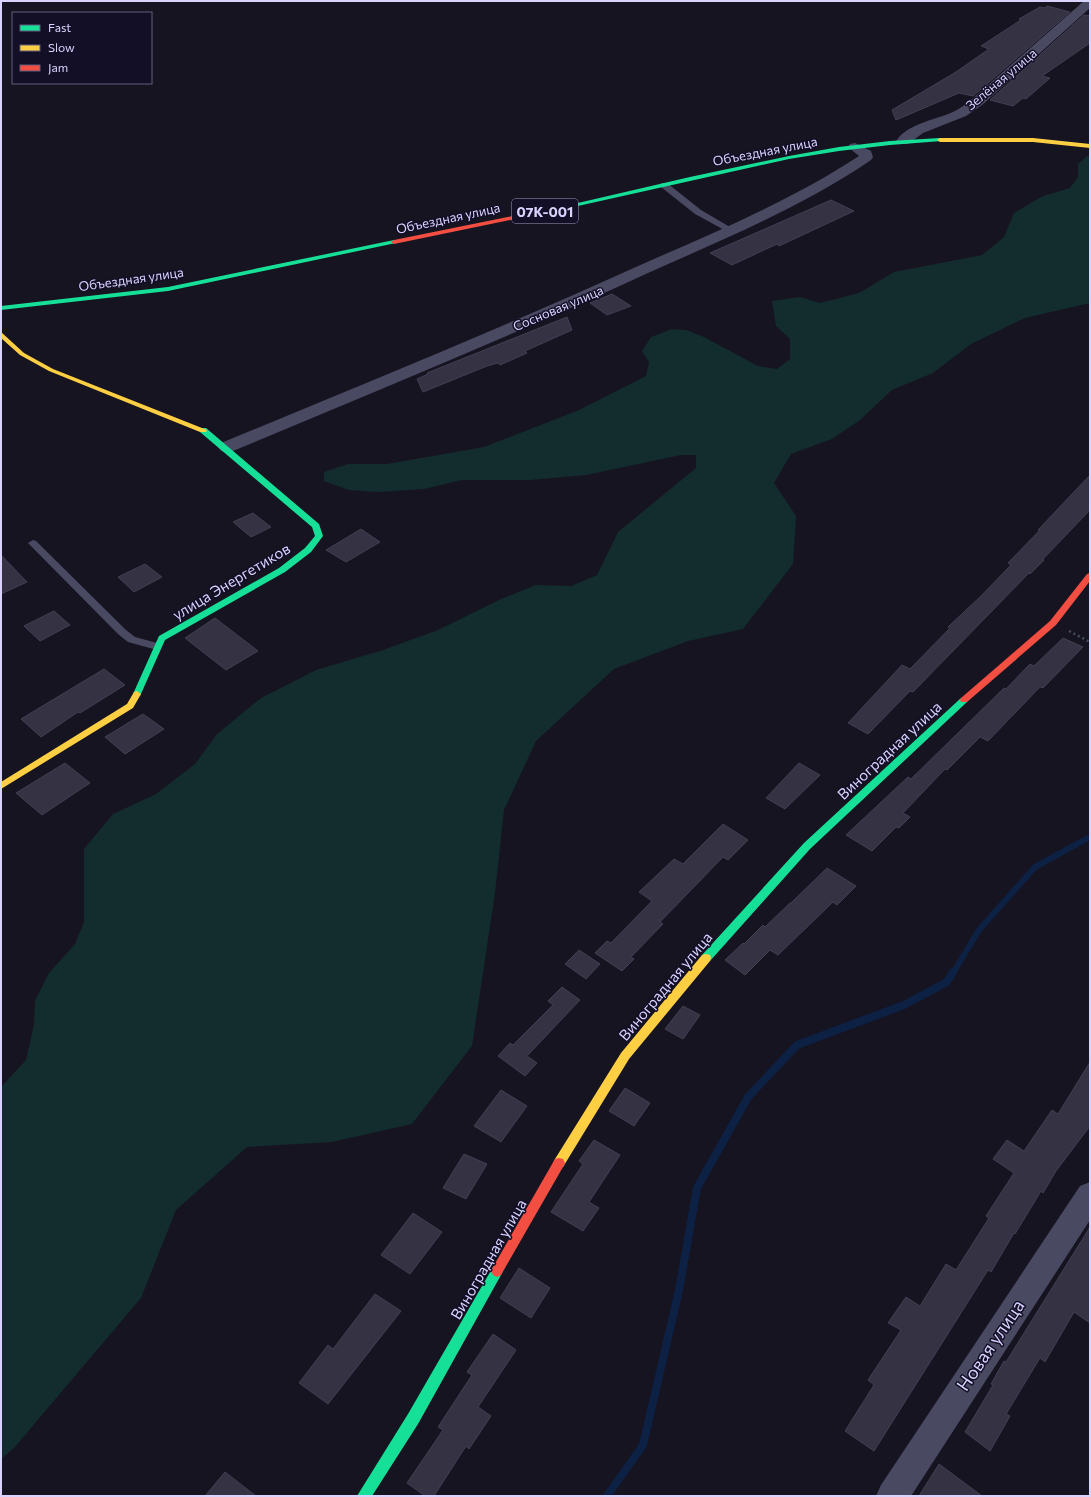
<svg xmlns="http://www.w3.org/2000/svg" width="1091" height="1497" viewBox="0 0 1091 1497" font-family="Commissioner,sans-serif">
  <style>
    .green { fill: #132c2d }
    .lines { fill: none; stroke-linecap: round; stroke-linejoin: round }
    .stream-far1 { stroke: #0d2144; stroke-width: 6 }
    .stream { stroke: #0d2144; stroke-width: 8 }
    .building { fill: #343243; stroke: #433f54 }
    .path { stroke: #44505f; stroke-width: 2.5; stroke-dasharray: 2 3; stroke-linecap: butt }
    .lane { fill: #4a4962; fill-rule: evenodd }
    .street { fill: #4a4962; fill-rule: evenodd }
    .fast { fill: #16e098; fill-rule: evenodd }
    .slow { fill: #ffcf43; fill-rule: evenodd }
    .jam { fill: #f24e42; fill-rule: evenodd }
    .labels { text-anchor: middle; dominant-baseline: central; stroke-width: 3; stroke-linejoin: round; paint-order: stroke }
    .far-street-label { font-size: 13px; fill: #d9d4ff; stroke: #130f26 }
    .shield { fill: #130f26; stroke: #9e99be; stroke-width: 1 }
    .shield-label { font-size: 14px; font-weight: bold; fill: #d9d4ff }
    .street-label { font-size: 15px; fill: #d9d4ff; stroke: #130f26 }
    .near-street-label { font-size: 18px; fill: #d9d4ff; stroke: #130f26 }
  </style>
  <rect width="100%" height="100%" fill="#161421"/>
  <!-- green -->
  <polygon class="green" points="1087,156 1090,156 1090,303 1025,318 971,344 933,373 892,390 860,420 832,439 791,454 774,483 796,516 793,564 743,629 688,641 614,669 536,741 504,810 495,893 472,1046 412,1124 332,1142 247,1147 176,1210 141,1298 14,1448 1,1459 1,1087 26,1060 34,1024 35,1001 49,973 75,944 84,922 84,849 113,814 156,794 195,764 217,734 261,698 316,670 383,650 438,630 501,599 536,585 571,586 597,575 618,532 696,468 696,455 681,455 586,475 530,480 462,480 424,489 379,492 349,490 324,481 324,472 348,464 387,464 484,447 579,410 646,376 649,362 642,351 651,337 672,329 686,330 704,337 758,366 777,369 790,359 790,339 776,326 772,301 800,297 820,303 859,293 894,272 982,255 1004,237 1014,213 1043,196 1070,188 1078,177 1078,164"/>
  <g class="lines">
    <!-- stream-far1 -->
    <polyline class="stream-far1" points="953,973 979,930 1035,867 1090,837"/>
    <!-- stream -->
    <polyline class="stream" points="607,1496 643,1445 679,1290 697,1188 748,1097 797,1045 904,1005 947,982 953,972"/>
  </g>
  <!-- building -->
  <g class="building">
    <polygon points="1047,6 1070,12 973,96 959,93 896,120 892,110 956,72 989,49 981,46 1021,20 1019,19 1040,7 1045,8"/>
    <polygon points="1084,15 1090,16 1090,43 1042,76 1050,78 1026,99 1023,98 1013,106 990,100"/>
    <polygon points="831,200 854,211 779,246 777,244 732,265 710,253"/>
    <polygon points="612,294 631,306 607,315 590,303"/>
    <polygon points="567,317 572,330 525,351 527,353 500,365 498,363 487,366 423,392 417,379 428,374 427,373"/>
    <polygon points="1090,475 1090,510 1043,559 1044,560 1030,574 1029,573 913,692 910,691 868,734 848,723 902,665 910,669 950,628 948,627 981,596 1011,565 1008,563 1040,530 1038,530"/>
    <polygon points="253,513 271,527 251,537 233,522"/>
    <polygon points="361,529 380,542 346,562 326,550"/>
    <polygon points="1,555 27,582 1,594"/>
    <polygon points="145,564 162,577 134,592 118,577"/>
    <polygon points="54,611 70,625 40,641 24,626"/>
    <polygon points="215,618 258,651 226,670 185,638"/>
    <polygon points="1063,638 1083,647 1043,688 1040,687 988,741 980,737 947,770 945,769 903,813 910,817 899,828 896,827 872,851 846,835 908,777 911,779 1004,688 1006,689 1030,664 1034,666"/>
    <polygon points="104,669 125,685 80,713 78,712 41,737 21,719"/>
    <polygon points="143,714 164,729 125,754 105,737"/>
    <polygon points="65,763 90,783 42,815 16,793"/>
    <polygon points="799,763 820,775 785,809 766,798"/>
    <polygon points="723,824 748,840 728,860 723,857 660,922 663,924 631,957 634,959 622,971 595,953 607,941 611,943 652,901 639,892 674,859 683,864"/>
    <polygon points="827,868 856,886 837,905 833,902 778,955 770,950 745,975 725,960 743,943 744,944 763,925 765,927 790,903 791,903"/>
    <polygon points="579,950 600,964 586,979 565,964"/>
    <polygon points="562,987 580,1000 527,1056 537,1063 525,1076 498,1056 510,1043 513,1045 553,1005 548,1001"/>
    <polygon points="683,1006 700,1015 683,1039 665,1029"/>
    <polygon points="1090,1062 1090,1126 1056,1171 1043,1193 1041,1191 1015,1234 1014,1233 991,1272 988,1270 874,1451 845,1431 874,1385 868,1380 901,1330 888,1323 906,1297 920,1306 946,1264 956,1270 989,1218 986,1216 1014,1173 993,1159 1007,1140 1024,1151 1052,1110 1058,1114"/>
    <polygon points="625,1088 650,1103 634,1126 609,1111"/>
    <polygon points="501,1090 527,1106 501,1142 474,1126"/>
    <polygon points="594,1140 620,1155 589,1202 599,1208 583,1231 551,1212 583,1164 579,1161"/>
    <polygon points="464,1154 487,1164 466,1199 443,1188"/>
    <polygon points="413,1213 442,1232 410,1274 381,1255"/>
    <polygon points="1090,1227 1090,1323 1074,1312 1045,1362 1040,1358 1006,1414 1010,1416 990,1451 965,1432 993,1385 991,1384 1004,1361 1006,1362"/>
    <polygon points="519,1268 550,1288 531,1318 500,1298"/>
    <polygon points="375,1294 401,1311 328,1404 299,1383 328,1345 333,1349"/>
    <polygon points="493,1334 516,1350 478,1407 491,1416 469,1449 466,1446 434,1496 425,1496 407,1483 443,1430 438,1427 472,1375 467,1372"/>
    <polygon points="939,1464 982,1496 919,1496"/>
    <polygon points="225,1472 256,1496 205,1496"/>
  </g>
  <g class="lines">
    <!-- path -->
    <polyline class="path" points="1069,631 1090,642"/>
    <!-- lane -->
    <g class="lane">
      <polygon points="661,183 667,183 701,210 735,230 728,232 695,214 661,187"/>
      <polygon points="33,540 36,541 126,630 135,637 161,644 162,646 161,648 157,650 128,642 118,634 30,545 28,543"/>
    </g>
    <!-- street -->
    <g class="street">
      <path d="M 1084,1 L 1090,1 L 1090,8 L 982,105 L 966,116 L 923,133 L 908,144 L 898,144 L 896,141 C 909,122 938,120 957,110 C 962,107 967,103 972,99 Z"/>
      <path d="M 855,143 L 871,151 L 873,157 L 871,160 C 802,207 724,239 648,273 C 511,336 372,393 233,451 L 227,452 L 221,451 L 218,447 L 221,443 C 359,386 499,329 636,267 C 712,233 789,202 859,156 L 848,147 L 850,144 Z"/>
      <polygon points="1090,1182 1090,1220 911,1496 876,1496 881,1485 1080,1186"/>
    </g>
    <!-- fast -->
    <g class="fast">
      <polygon points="940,138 942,139 942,141 890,145 839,151 789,159 542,214 539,212 690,177 789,156 839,147 890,141"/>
      <polygon points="394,240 396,241 396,243 168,291 1,310 1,306 168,287"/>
      <polygon points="200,428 206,428 319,524 323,536 311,552 285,572 165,640 140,696 137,697 133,694 159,636 279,568 305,548 315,536 312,527 200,432"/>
      <polygon points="964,697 968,700 967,702 810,849 710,961 706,962 702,961 701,958 702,955 804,843 961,698"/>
      <polygon points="497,1265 501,1267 503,1271 501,1275 418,1424 372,1496 357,1496 408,1414 493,1267"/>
    </g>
    <!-- slow -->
    <g class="slow">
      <polygon points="1033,138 1090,144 1090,148 1033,142 940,142 937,140 940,138"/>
      <polygon points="1,332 24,353 53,369 207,430 206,432 200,432 49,371 20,355 1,338"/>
      <polygon points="137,691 141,694 133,708 1,789 1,782 127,704 134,692"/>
      <polygon points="706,954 710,955 711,958 710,961 629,1059 563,1167 559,1168 555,1167 553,1163 555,1159 621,1053 702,955"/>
    </g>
    <!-- jam -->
    <g class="jam">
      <polygon points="542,210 545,212 544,213 394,244 391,242 394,240"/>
      <polygon points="1090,573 1090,581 1056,625 967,702 961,702 960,700 961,698 1050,621 1087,574"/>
      <polygon points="559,1158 563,1159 565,1163 563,1167 501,1275 497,1277 493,1275 491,1271 493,1267 555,1159"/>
    </g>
  </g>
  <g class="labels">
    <!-- far-street labels -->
    <g class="far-street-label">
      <text transform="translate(1001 79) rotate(-40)">Зелёная улица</text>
      <text transform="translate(765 151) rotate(-11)">Объездная улица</text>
      <text transform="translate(448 218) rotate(-12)">Объездная улица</text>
      <text transform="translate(131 279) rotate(-8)">Объездная улица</text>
      <text transform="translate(558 308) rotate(-23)">Сосновая улица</text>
    </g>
    <!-- shield labels -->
    <rect class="shield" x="512" y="199" width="66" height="24" rx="3"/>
    <g class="shield-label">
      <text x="545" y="211">07К-001</text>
    </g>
    <!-- street labels -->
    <g class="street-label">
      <text transform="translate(231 581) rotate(-31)">улица Энергетиков</text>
      <text transform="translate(889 750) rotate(-43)">Виноградная улица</text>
      <text transform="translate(665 986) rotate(-50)">Виноградная улица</text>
      <text transform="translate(488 1259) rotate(-60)">Виноградная улица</text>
    </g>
    <!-- near-street labels -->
    <g class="near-street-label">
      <text transform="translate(990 1345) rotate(-56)">Новая улица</text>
    </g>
  </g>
  <!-- border -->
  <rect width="1091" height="1497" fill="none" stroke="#d9d4ff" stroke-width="4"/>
  <!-- legend -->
  <rect x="12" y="12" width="140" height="72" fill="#130f26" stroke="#625e7d"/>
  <rect x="20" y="25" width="20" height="6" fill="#16e098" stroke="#625e7d"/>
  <text x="48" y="32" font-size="12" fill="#d9d4ff">Fast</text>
  <rect x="20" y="45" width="20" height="6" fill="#ffcf43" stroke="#625e7d"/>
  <text x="48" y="52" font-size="12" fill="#d9d4ff">Slow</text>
  <rect x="20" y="65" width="20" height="6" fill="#f24e42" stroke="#625e7d"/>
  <text x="48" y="72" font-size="12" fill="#d9d4ff">Jam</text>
</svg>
